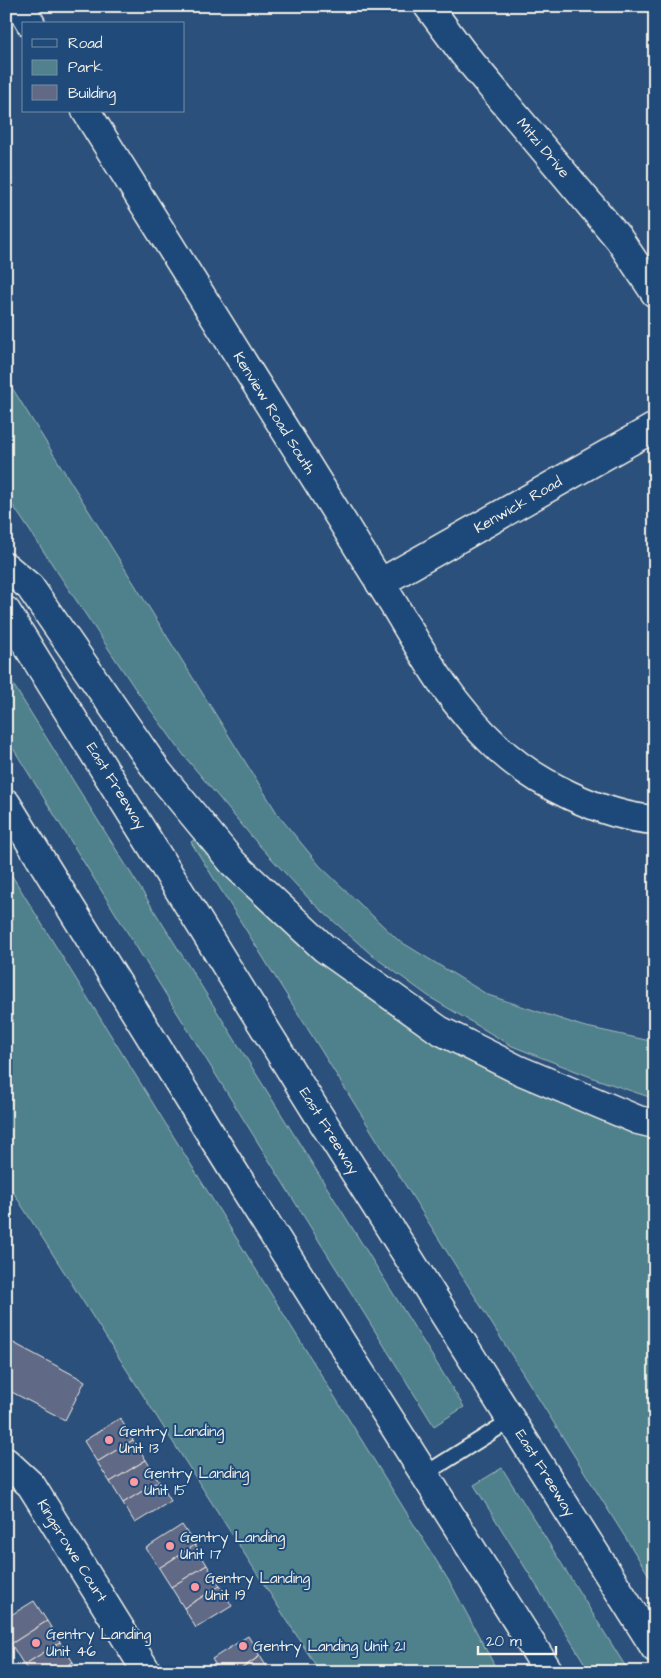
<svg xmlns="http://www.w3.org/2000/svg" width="661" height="1678" viewBox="0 0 661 1678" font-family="'Architects Daughter',sans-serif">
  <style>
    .green { fill: #50818c; stroke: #a2b9ba }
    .building { fill: #616985; stroke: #f4f1e8 }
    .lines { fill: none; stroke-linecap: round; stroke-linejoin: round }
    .service-casing { stroke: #f4f1e8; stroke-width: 18 }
    .minor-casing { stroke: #f4f1e8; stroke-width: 31 }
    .motorway-casing { stroke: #f4f1e8; stroke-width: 31 }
    .service { stroke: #1f4a7a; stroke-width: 14 }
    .minor { stroke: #1f4a7a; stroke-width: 28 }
    .motorway { stroke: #1f4a7a; stroke-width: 28 }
    .poi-dot { fill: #ff9aa2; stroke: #1f4a7a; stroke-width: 2 }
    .labels { text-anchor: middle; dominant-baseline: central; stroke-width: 4; stroke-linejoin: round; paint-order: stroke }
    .street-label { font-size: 15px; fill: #f4f1e8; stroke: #1f4a7a }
    .poi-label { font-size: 15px; fill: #f4f1e8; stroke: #1f4a7a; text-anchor: start }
  </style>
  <rect width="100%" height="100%" fill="#2c507c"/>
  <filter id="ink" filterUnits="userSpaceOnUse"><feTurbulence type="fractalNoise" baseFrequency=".02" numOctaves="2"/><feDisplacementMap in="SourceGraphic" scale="10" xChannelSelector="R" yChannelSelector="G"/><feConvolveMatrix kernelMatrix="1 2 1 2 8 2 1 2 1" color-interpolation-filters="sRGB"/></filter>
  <g filter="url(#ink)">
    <!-- green -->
    <g class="green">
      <polygon points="6,378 279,816 320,866 398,940 488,995 582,1026 655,1042 655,1099 596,1079 512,1046 431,998 373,956 313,903 257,843 185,757 134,687 6,495"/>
      <polygon points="6,673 464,1407 434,1426 6,737"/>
      <polygon points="199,836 315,954 369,997 432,1036 655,1132 655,1585 191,842"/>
      <polygon points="6,866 452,1586 498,1672 320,1672 6,1181"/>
      <polygon points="502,1468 629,1672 590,1672 474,1485"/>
    </g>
    <!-- building -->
    <g class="building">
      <polygon points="6,1339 85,1381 65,1420 6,1389"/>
      <polygon points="120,1418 133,1440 97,1462 84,1441"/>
      <polygon points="133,1440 146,1460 110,1482 97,1462"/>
      <polygon points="146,1460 159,1481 123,1503 110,1482"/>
      <polygon points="159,1481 171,1501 135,1523 123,1503"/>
      <polygon points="182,1525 195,1545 159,1568 146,1548"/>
      <polygon points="195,1545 207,1565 171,1587 159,1568"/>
      <polygon points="207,1565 220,1586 184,1608 171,1587"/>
      <polygon points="220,1586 232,1606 196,1628 184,1608"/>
      <polygon points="34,1601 47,1621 11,1644 6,1636 6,1618"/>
      <polygon points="47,1621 60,1642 24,1665 11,1644"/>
      <polygon points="248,1636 260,1656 236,1672 220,1672 212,1659"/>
      <polygon points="60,1642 73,1662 58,1672 29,1672 24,1665"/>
      <polygon points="260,1656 270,1672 236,1672 243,1668"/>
      <polygon points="73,1662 79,1672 58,1672"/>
    </g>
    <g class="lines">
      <!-- service casing -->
      <g class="service-casing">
        <polyline id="service" points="425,1474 511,1420"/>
      </g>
      <!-- minor casing -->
      <g class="minor-casing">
        <g id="minor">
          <polyline points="20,6 31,24"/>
          <polyline points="428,6 463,53 619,239 655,293"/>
          <path d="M 86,111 C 172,249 259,388 345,526 C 362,554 380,582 397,610 C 427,661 452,705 496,746 C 534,783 602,816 655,820"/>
          <polyline points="380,583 655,427"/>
          <polyline points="6,1462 31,1485 147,1672"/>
        </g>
      </g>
      <!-- motorway casing -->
      <g class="motorway-casing">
        <g id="motorway">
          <polyline points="6,567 30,587 158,772 233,863 324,948 439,1030 519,1070 638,1120 655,1124"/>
          <polyline points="6,611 316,1111 655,1648"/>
          <polyline points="6,803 231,1167 549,1672"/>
        </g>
      </g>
      <!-- service -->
      <use href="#service" class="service"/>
      <!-- minor -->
      <use href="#minor" class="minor"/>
      <!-- motorway -->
      <use href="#motorway" class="motorway"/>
    </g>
  </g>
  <!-- markers -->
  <g class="poi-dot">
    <circle cx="109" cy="1440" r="5"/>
    <circle cx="134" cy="1482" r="5"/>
    <circle cx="170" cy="1546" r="5"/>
    <circle cx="195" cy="1587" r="5"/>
    <circle cx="36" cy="1643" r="5"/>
    <circle cx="243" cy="1646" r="5"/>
  </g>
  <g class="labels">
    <!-- street labels -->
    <g class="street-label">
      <text transform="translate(543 148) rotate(50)">Mitzi Drive</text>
      <text transform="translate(274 413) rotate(58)">Kenview Road South</text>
      <text transform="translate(518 505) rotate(-30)">Kenwick Road</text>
      <text transform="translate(116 786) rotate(58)">East Freeway</text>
      <text transform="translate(329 1131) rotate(58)">East Freeway</text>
      <text transform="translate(545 1473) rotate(58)">East Freeway</text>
      <text transform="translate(72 1551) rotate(58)">Kingsrowe Court</text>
    </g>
    <!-- poi labels -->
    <g class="poi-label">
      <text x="119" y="1431">Gentry Landing<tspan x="119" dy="17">Unit 13</tspan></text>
      <text x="144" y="1473">Gentry Landing<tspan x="144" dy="17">Unit 15</tspan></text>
      <text x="180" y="1537">Gentry Landing<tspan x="180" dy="17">Unit 17</tspan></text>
      <text x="205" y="1578">Gentry Landing<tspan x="205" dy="17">Unit 19</tspan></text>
      <text x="46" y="1634">Gentry Landing<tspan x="46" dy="17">Unit 46</tspan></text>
      <text x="253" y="1646">Gentry Landing Unit 21</text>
    </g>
  </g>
  <!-- margin -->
  <rect width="661" height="1678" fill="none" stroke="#1f4a7a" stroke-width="25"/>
  <rect x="12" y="12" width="636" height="1653" fill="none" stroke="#f4f1e8" stroke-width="2" filter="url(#ink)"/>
  <!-- legend -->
  <rect x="22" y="22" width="162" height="90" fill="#1f4a7a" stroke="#748da6"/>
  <rect x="32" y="39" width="25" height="8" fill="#1f4a7a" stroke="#748da6"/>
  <text x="68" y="48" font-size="15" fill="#f4f1e8">Road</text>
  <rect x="32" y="60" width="25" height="15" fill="#50818c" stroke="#748da6"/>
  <text x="68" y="72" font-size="15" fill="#f4f1e8">Park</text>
  <rect x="32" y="85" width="25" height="15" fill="#616985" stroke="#748da6"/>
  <text x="68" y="98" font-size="15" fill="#f4f1e8">Building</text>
  <!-- scale -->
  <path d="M478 1646v8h78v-8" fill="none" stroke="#f4f1e8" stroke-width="2.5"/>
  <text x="486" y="1646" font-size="15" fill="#f4f1e8" stroke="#1f4a7a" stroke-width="4" paint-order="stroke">20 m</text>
</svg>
